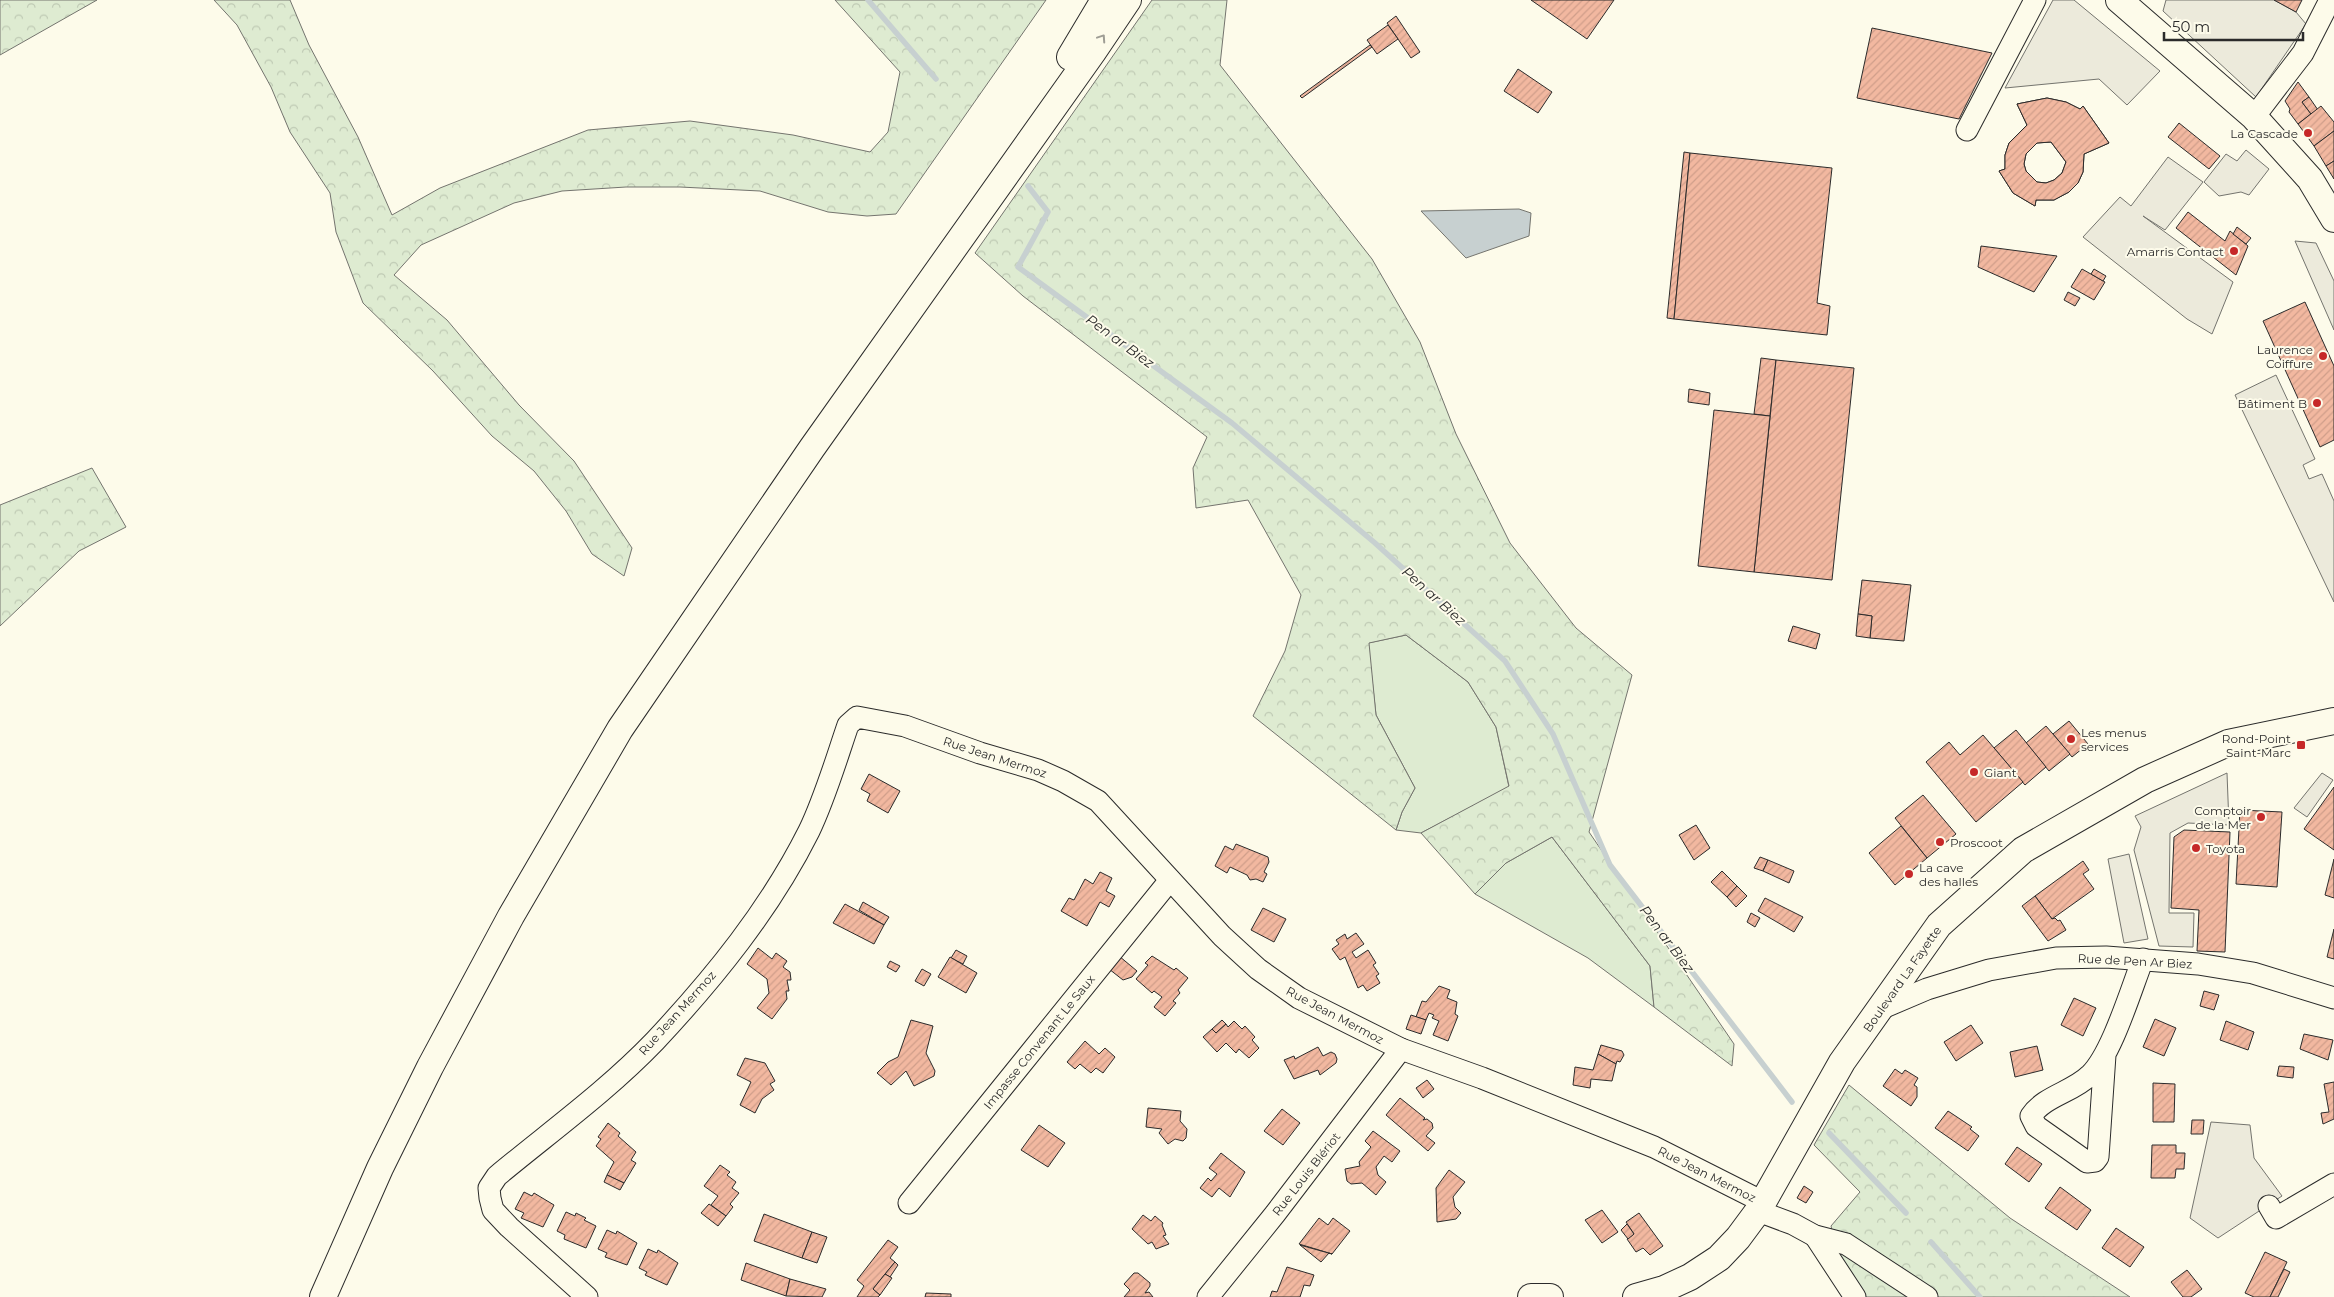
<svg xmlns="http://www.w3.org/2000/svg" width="2334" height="1297" viewBox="0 0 2334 1297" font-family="Montserrat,sans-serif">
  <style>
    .green { fill: #deebd1; stroke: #74746e }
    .forest { fill: url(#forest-crowns); stroke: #74746e }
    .parking { fill: #eceadb; stroke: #74746e }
    .water { fill: #c7d0d0; stroke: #74746e }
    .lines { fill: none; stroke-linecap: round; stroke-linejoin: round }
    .stream { stroke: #c7d0d0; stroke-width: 5.5 }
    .building { fill: url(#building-hatch); stroke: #2b2b2b; fill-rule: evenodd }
    .minor-casing { stroke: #2b2b2b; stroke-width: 23 }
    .major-casing { stroke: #2b2b2b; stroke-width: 28 }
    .minor { stroke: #fdfbea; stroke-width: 21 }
    .major { stroke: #fdfbea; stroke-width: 26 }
    .oneway { stroke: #9e9d94 }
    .poi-dot { fill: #c62828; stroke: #fdfbea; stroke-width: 2 }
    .labels { text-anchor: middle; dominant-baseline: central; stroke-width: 4; stroke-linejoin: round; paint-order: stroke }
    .poi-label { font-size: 12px; fill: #2b2b2b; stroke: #fdfbea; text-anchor: end }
    .street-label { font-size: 12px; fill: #2b2b2b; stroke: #fdfbea }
    .water-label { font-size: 14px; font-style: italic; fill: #2b2b2b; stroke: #fdfbea }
  </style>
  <defs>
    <pattern id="forest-crowns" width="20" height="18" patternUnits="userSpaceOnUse" patternTransform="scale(1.25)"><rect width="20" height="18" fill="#deebd1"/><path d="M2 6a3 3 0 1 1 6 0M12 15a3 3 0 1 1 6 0" fill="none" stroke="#bfcab4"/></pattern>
    <pattern id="building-hatch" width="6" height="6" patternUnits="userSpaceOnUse" patternTransform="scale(1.25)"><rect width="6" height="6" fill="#f2b8a0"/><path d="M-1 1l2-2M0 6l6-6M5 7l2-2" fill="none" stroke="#d09e8a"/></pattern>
  </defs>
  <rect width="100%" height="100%" fill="#fdfbea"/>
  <!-- green -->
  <g class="green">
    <polygon points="1406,635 1468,682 1496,727 1509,787 1421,833 1396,830 1402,812 1415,788 1376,715 1368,643"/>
    <polygon points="1552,837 1650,966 1654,1007 1588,958 1475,894 1506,863"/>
  </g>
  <!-- forest -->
  <g class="forest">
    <polygon points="0,0 97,0 0,55"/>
    <polygon points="214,0 290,0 309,45 358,137 392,215 440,188 588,130 690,121 793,135 870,152 888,132 900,72 835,0 1046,0 896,214 867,216 828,212 760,191 680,187 626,187 562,191 514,203 421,245 394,275 447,320 519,405 574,461 632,548 624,576 592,554 566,511 534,471 492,436 433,371 363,303 336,232 330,193 290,132 271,87 237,25"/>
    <polygon points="1152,0 1227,0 1220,65 1372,259 1420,342 1456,434 1510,543 1576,628 1632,675 1589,832 1734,1044 1732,1066 1654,1007 1650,966 1552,837 1506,863 1475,894 1421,833 1509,786 1496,727 1468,682 1406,635 1369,643 1376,715 1415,788 1402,812 1396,830 1253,716 1285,651 1301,595 1248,500 1196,508 1193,468 1207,437 1023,296 975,253"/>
    <polygon points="92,468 126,527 79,551 0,626 0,505"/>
    <polygon points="1849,1085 2010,1218 2130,1297 1864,1297 1838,1255 1831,1226 1860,1192 1814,1145"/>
  </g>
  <!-- parking -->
  <g class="parking">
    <polygon points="2053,0 2074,0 2160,71 2127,105 2099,79 2005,88"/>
    <polygon points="2166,0 2274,0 2296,12 2306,24 2256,97 2163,11"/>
    <polygon points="2246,150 2269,169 2249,195 2241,192 2219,196 2204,182 2226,154 2237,161"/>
    <polygon points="2168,157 2203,182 2165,230 2143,216 2233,282 2212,334 2187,319 2083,237 2120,197 2131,206"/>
    <polygon points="2295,241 2316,243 2334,281 2334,330"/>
    <polygon points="2276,375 2315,459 2303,465 2309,479 2322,474 2334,501 2334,602 2235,395"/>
    <polygon points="2227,773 2229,825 2188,823 2170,833 2169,913 2194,913 2193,947 2159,946 2134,850 2141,827 2135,816"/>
    <polygon points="2322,773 2333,780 2307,817 2294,808"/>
    <polygon points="2129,854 2148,939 2124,943 2108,859"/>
    <polygon points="2211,1122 2250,1125 2254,1158 2282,1196 2218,1238 2190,1218"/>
  </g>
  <!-- water -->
  <polygon class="water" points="1519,209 1531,213 1529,236 1466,258 1421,211"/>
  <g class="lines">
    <!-- stream -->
    <g class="stream">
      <polyline points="868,0 936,79"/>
      <polyline points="1028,186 1048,212 1018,267 1232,423 1375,543 1505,661 1553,734 1610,865 1792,1102"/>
      <polyline points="1829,1133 1906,1213"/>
      <polyline points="1931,1242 1980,1297"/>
    </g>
  </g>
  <!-- building -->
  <g class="building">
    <polygon points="1531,0 1614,0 1587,39"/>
    <polygon points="2274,0 2302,0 2296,12"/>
    <polygon points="1396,16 1420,52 1411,58 1387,23"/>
    <polygon points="1388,25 1398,39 1377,54 1367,40"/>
    <polygon points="1872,28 1992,53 1959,119 1857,98"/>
    <polygon points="1370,45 1372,47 1302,98 1300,96"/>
    <polygon points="1518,69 1552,92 1538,113 1504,91"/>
    <polygon points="2298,82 2309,97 2302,102 2311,114 2298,124 2289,112 2290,109 2285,101"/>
    <polygon points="2309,97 2318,110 2311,114 2302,102"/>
    <path d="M 2047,98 L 2066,102 L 2080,109 L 2083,106 L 2109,143 L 2084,154 L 2083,172 L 2078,183 L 2069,192 L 2054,200 L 2036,200 L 2035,206 L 2013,193 L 1999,171 L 2005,169 L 2005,155 L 2009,143 L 2027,125 L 2017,104 ZM 2051,142 L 2066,162 L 2062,173 L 2054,180 L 2046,183 L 2037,182 L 2026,171 L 2024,164 L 2026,154 L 2037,143 Z"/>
    <path d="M 2047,98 L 2066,102 L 2080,109 L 2083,106 L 2109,143 L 2084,154 L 2083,172 L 2078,183 L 2069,192 L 2054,200 L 2036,200 L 2035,206 L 2013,193 L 1999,171 L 2005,169 L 2005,155 L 2009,143 L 2027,125 L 2017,104 ZM 2051,142 L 2066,162 L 2062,173 L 2054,180 L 2046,183 L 2037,182 L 2026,171 L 2024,164 L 2026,154 L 2037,143 Z"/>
    <polygon points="2321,106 2334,122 2334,131 2314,146 2298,124"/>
    <polygon points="2179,123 2220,156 2209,169 2168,137"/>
    <polygon points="2334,131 2334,161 2326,166 2314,146"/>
    <polygon points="1684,152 1690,153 1674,319 1667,318"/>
    <polygon points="1690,153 1832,168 1817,303 1830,306 1827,335 1674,319"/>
    <polygon points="2334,161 2334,179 2326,166"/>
    <polygon points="2188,212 2225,241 2230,231 2248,246 2236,275 2176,228"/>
    <polygon points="2237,227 2251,238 2246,244 2233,234"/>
    <polygon points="1981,246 2057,256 2034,292 1978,267"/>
    <polygon points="2082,269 2105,282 2094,300 2071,287"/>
    <polygon points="2094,269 2106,276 2103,281 2091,274"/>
    <polygon points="2068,292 2080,298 2075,306 2064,300"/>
    <polygon points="2305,302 2334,366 2334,440 2320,447 2263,321"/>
    <polygon points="1761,358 1776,360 1770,416 1754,414"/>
    <polygon points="1776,360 1854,368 1832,580 1754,572"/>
    <polygon points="1689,389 1710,393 1709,405 1688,402"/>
    <polygon points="1714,410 1770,416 1754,572 1698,566"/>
    <polygon points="1862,580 1911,585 1904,641 1870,638 1872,616 1858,614"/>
    <polygon points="1858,614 1872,616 1870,638 1856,636"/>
    <polygon points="1793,626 1820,634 1816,649 1788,641"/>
    <polygon points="2069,721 2088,744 2072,757 2053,734"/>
    <polygon points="2046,726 2070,754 2049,771 2026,743"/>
    <polygon points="2016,730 2046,767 2025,785 1994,748"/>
    <polygon points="1983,735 2023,782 1976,822 1926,762 1949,742 1960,755"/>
    <polygon points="869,774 900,791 888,813 867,801 870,794 861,789"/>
    <polygon points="2334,787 2334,850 2304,829"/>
    <polygon points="1923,795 1956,834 1927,858 1895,818"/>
    <polygon points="2240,810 2282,812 2277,887 2236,884"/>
    <polygon points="1696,825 1710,848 1694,860 1679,835"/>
    <polygon points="1901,826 1927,858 1895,885 1869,853"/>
    <polygon points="2184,830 2230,832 2225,952 2197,951 2199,910 2171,908 2174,837"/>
    <polygon points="1236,844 1268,857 1269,862 1264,872 1267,874 1263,882 1256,879 1250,880 1247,875 1230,867 1227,873 1215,866 1225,846 1233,850"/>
    <polygon points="1760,857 1768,860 1763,871 1754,868"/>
    <polygon points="2334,859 2334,898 2325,895"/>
    <polygon points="1768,860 1794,871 1789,883 1763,871"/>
    <polygon points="2083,861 2089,870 2083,874 2094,889 2052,919 2035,896"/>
    <polygon points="1722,871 1737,886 1727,897 1711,882"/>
    <polygon points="1100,872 1112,878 1106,891 1115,896 1109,907 1100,902 1087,926 1061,911 1069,898 1074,900 1085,879 1093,884"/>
    <polygon points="1737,886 1747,896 1736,907 1727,897"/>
    <polygon points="2035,896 2052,919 2055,918 2058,921 2060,920 2066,930 2048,941 2022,906"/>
    <polygon points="1765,898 1803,917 1794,932 1758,911"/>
    <polygon points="863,902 889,917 884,925 859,910"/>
    <polygon points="845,904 884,925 874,944 833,923"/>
    <polygon points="1263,908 1286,919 1274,942 1251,930"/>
    <polygon points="1751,913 1760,918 1755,927 1747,922"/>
    <polygon points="2334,929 2334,959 2327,957"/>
    <polygon points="1356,933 1364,944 1352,952 1356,958 1368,950 1376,963 1373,965 1379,974 1376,976 1380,983 1367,991 1363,985 1358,988 1345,957 1340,960 1332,949 1339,944 1336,940 1345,934 1347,939"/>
    <polygon points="758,948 772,959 776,953 787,961 783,967 790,972 791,980 787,980 789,991 786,991 787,999 772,1019 757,1008 769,993 767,979 747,964"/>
    <polygon points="956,950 967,956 963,964 951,958"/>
    <polygon points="1119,956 1137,971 1132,977 1123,980 1109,969"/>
    <polygon points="1152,956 1174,970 1176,968 1188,978 1178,990 1180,993 1173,1001 1176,1003 1165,1016 1154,1007 1162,997 1154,991 1152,993 1136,979 1148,965 1145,963"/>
    <polygon points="950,957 977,973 966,993 938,977"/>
    <polygon points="890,961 900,966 896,972 887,967"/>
    <polygon points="922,969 931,974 924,986 915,981"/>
    <polygon points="1439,986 1450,990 1447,998 1457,1002 1455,1014 1458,1016 1448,1041 1433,1035 1439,1021 1432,1018 1434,1015 1429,1013 1426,1020 1416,1017 1422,1001 1426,1002"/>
    <polygon points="2204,991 2219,995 2214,1010 2200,1006"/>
    <polygon points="2074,998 2096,1008 2083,1036 2061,1025"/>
    <polygon points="1411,1015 1426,1020 1421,1034 1406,1029"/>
    <polygon points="2155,1019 2176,1028 2164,1056 2143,1047"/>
    <polygon points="911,1020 933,1026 926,1053 935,1071 934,1076 914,1086 906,1071 891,1085 877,1073 888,1062 898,1057"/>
    <polygon points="1222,1020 1226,1024 1216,1033 1212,1029"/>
    <polygon points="1234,1021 1242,1029 1245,1026 1255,1037 1252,1040 1259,1048 1249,1058 1239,1049 1236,1053 1226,1043 1217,1052 1203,1037 1212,1029 1216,1033 1226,1024 1228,1027"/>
    <polygon points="2226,1021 2254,1032 2248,1050 2220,1040"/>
    <polygon points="1971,1025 1983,1043 1956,1061 1944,1042"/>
    <polygon points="2304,1034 2333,1040 2328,1060 2300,1049"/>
    <polygon points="1085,1041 1099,1054 1105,1048 1115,1057 1103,1073 1096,1068 1091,1073 1080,1064 1075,1069 1067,1062"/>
    <polygon points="1601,1045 1622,1051 1624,1055 1620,1062 1617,1061 1616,1064 1598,1054"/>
    <polygon points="2037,1046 2043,1070 2015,1077 2010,1052"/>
    <polygon points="1318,1047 1323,1056 1331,1052 1335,1054 1337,1059 1336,1063 1320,1075 1318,1070 1294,1079 1284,1060 1294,1056 1295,1059"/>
    <polygon points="1598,1054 1616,1064 1612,1081 1591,1079 1590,1088 1573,1085 1575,1067 1593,1070"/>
    <polygon points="745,1058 765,1063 775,1081 770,1084 774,1090 762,1099 755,1113 740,1105 751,1082 737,1075"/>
    <polygon points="2279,1066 2294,1067 2293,1078 2277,1076"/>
    <polygon points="1895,1069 1902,1074 1905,1070 1918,1078 1914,1085 1917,1087 1917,1097 1911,1106 1883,1086"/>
    <polygon points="1427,1080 1434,1089 1423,1098 1416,1088"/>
    <polygon points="2334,1082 2334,1119 2323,1124 2321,1113 2329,1112 2324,1084"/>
    <polygon points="2153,1083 2175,1084 2174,1122 2153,1122"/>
    <polygon points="1400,1098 1425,1118 1423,1120 1427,1119 1432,1123 1433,1128 1426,1136 1435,1143 1428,1151 1386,1115"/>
    <polygon points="1148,1108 1181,1111 1180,1121 1187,1129 1186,1138 1183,1141 1175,1139 1168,1144 1159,1133 1162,1129 1146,1127"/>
    <polygon points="1282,1109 1300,1123 1283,1145 1264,1131"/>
    <polygon points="1948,1111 1972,1127 1970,1129 1979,1136 1968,1151 1935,1128"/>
    <polygon points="2192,1120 2204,1120 2203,1134 2191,1134"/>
    <polygon points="608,1123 620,1133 618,1136 636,1152 631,1160 636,1163 624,1183 607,1175 614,1162 596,1146 601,1139 598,1137"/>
    <polygon points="1039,1125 1065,1143 1048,1167 1021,1150"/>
    <polygon points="1373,1131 1400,1151 1392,1162 1384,1156 1376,1167 1378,1175 1386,1182 1376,1195 1362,1183 1351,1184 1347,1181 1345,1169 1360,1166 1359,1162 1371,1147 1365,1141"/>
    <polygon points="2152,1145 2176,1145 2176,1153 2185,1153 2184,1169 2176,1169 2175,1178 2151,1178"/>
    <polygon points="2017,1147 2042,1164 2029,1182 2005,1164"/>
    <polygon points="1221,1153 1245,1172 1230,1197 1219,1188 1212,1197 1200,1188 1208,1178 1211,1181 1217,1174 1209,1168"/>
    <polygon points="720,1165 730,1172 727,1175 736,1182 732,1188 739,1193 730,1204 733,1207 726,1216 711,1205 718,1196 704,1186"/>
    <polygon points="1449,1170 1465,1182 1453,1197 1455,1207 1461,1213 1456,1219 1437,1222 1436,1188"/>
    <polygon points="607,1175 624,1183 620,1190 604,1182"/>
    <polygon points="1804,1186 1813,1192 1806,1203 1797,1198"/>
    <polygon points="2060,1187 2091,1210 2077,1230 2045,1208"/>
    <polygon points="524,1192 532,1196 534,1193 554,1205 543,1227 521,1218 524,1213 515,1209"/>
    <polygon points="709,1204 726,1216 718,1226 701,1213"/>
    <polygon points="1602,1210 1618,1232 1602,1243 1585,1220"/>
    <polygon points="566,1212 575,1216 576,1213 586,1218 584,1220 596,1226 586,1248 564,1239 565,1235 557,1231"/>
    <polygon points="1639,1213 1663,1246 1650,1255 1643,1248 1636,1252 1627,1239 1634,1234 1626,1222"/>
    <polygon points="764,1214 812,1232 802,1258 754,1241"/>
    <polygon points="1143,1215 1151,1221 1155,1216 1163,1223 1162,1225 1166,1235 1163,1236 1169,1244 1156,1249 1152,1242 1148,1244 1132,1229"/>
    <polygon points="1319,1218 1328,1225 1333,1218 1350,1231 1332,1254 1299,1244"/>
    <polygon points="1627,1224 1634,1234 1628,1239 1621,1230"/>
    <polygon points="2116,1228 2144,1247 2130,1267 2102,1248"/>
    <polygon points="607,1230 616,1234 617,1231 637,1243 627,1265 605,1257 607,1253 598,1249"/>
    <polygon points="812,1232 827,1237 817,1263 802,1258"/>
    <polygon points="888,1240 898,1247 890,1258 895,1262 873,1289 880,1295 878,1297 857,1297 864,1286 857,1280"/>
    <polygon points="1300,1245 1332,1254 1329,1253 1321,1262"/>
    <polygon points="648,1249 657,1253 658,1250 678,1263 667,1285 645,1275 647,1272 639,1268"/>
    <polygon points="2265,1252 2287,1262 2270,1297 2254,1297 2245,1293"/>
    <polygon points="895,1262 898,1265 890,1277 885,1274"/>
    <polygon points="746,1263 790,1279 786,1296 741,1280"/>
    <polygon points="1287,1267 1314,1275 1310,1286 1304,1285 1300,1297 1270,1297 1272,1291 1277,1292"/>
    <polygon points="2284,1269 2290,1272 2278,1297 2270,1297"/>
    <polygon points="2187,1270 2202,1289 2191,1297 2183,1297 2171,1282"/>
    <polygon points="1134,1273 1138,1273 1150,1283 1150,1286 1145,1293 1149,1292 1153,1297 1124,1297 1130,1290 1124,1284"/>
    <polygon points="885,1274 892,1278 880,1295 873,1289"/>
    <polygon points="790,1279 826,1289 822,1297 786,1296"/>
    <polygon points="926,1293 951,1294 951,1297 925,1297"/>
  </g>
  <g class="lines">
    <!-- minor casing -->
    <g class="minor-casing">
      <g id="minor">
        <polyline points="2254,117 2303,53 2330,0"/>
        <polyline points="1967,130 2035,0"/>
        <polyline points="1880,1009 1927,989 1989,970 2056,958 2106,957 2198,964 2253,973 2334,998"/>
        <path d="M 2105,1055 L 2098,1157 L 2095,1161 L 2087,1162 L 2036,1126 L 2031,1116 C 2044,1096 2073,1092 2090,1075 C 2112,1054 2131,989 2143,959"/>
        <polyline points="909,1203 1170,880"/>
        <polyline points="2269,1206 2276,1218 2334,1184"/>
        <polyline points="1758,1211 1793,1224 1815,1236 1846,1244 1927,1297"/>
        <polyline points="1815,1236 1855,1297"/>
        <path d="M 587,1297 L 509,1227 L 493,1210 L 490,1198 L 489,1188 L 497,1176 C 550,1132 607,1091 655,1041 C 714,978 770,909 809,831 C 825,798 836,760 848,725 L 857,717 L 905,726 L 980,753 L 1038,770 L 1063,781 L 1098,801 L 1222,936 L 1258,969 L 1299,998 L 1401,1049 L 1482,1078 L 1654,1147 L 1763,1202"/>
        <polyline points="1208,1297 1275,1214 1401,1049"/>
      </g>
    </g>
    <!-- major casing -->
    <g class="major-casing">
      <g id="major">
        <polyline points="2119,0 2254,117 2310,179 2334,219"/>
        <polyline points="1070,57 1104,0"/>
        <polyline points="323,1297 380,1168 430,1067 511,916 620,729 812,448 1093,52 1128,0"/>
        <polyline points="1531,1297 1550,1297"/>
        <polyline points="1636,1297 1664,1289 1690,1277 1719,1258 1738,1238 1758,1211 1842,1062 1939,925 2023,850 2145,780 2228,743 2334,721"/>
      </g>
    </g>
    <!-- minor -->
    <use href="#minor" class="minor"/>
    <!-- major -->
    <use href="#major" class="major"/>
  </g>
  <!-- one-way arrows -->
  <defs><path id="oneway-chevron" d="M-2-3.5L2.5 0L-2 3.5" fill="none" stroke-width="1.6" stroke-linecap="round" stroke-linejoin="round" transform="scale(1.25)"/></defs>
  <use class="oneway" href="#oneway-chevron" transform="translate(1102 38) rotate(-56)"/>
  <!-- markers -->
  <g class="poi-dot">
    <circle cx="2308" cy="133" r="5"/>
    <circle cx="2234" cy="251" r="5"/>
    <circle cx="2323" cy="356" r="5"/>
    <circle cx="2317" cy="403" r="5"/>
    <circle cx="2071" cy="739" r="5"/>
    <rect x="2296" y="740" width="10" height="10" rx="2.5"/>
    <circle cx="1974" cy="772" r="5"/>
    <circle cx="2261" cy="817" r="5"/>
    <circle cx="1940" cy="842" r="5"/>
    <circle cx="2196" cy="848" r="5"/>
    <circle cx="1909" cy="874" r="5"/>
  </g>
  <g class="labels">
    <!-- poi labels -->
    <g class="poi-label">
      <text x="2298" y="133">La Cascade</text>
      <text x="2224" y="251">Amarris Contact</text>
      <text x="2313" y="349">Laurence<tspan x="2313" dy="14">Coiffure</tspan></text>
      <text x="2307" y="403">Bâtiment B</text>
      <text x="2081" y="732" text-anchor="start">Les menus<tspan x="2081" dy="14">services</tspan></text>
      <text x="2291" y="738">Rond-Point<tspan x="2291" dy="14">Saint-Marc</tspan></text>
      <text x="1984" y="772" text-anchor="start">Giant</text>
      <text x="2251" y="810">Comptoir<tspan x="2251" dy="14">de la Mer</tspan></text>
      <text x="1950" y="842" text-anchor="start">Proscoot</text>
      <text x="2206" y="848" text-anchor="start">Toyota</text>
      <text x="1919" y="867" text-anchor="start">La cave<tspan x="1919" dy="14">des halles</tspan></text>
    </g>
    <!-- street labels -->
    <g class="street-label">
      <text transform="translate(995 757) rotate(18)">Rue Jean Mermoz</text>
      <text transform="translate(2135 961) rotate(3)">Rue de Pen Ar Biez</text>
      <text transform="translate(1902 979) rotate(-55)">Boulevard La Fayette</text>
      <text transform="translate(677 1013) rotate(-48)">Rue Jean Mermoz</text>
      <text transform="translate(1335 1015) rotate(28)">Rue Jean Mermoz</text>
      <text transform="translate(1039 1042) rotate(-51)">Impasse Convenant Le Saux</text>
      <text transform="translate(1306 1174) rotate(-52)">Rue Louis Blériot</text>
      <text transform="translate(1707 1174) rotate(27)">Rue Jean Mermoz</text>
    </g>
    <!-- water labels -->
    <g class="water-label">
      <text transform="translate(1120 341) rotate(36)">Pen ar Biez</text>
      <text transform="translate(1434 596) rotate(42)">Pen ar Biez</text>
      <text transform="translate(1667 939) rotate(53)">Pen ar Biez</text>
    </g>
  </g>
  <!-- scale -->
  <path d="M2164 32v8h139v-8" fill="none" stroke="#2b2b2b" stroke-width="2.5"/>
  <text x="2172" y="32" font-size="15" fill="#2b2b2b" stroke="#fdfbea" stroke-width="4" paint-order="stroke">50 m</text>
</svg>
